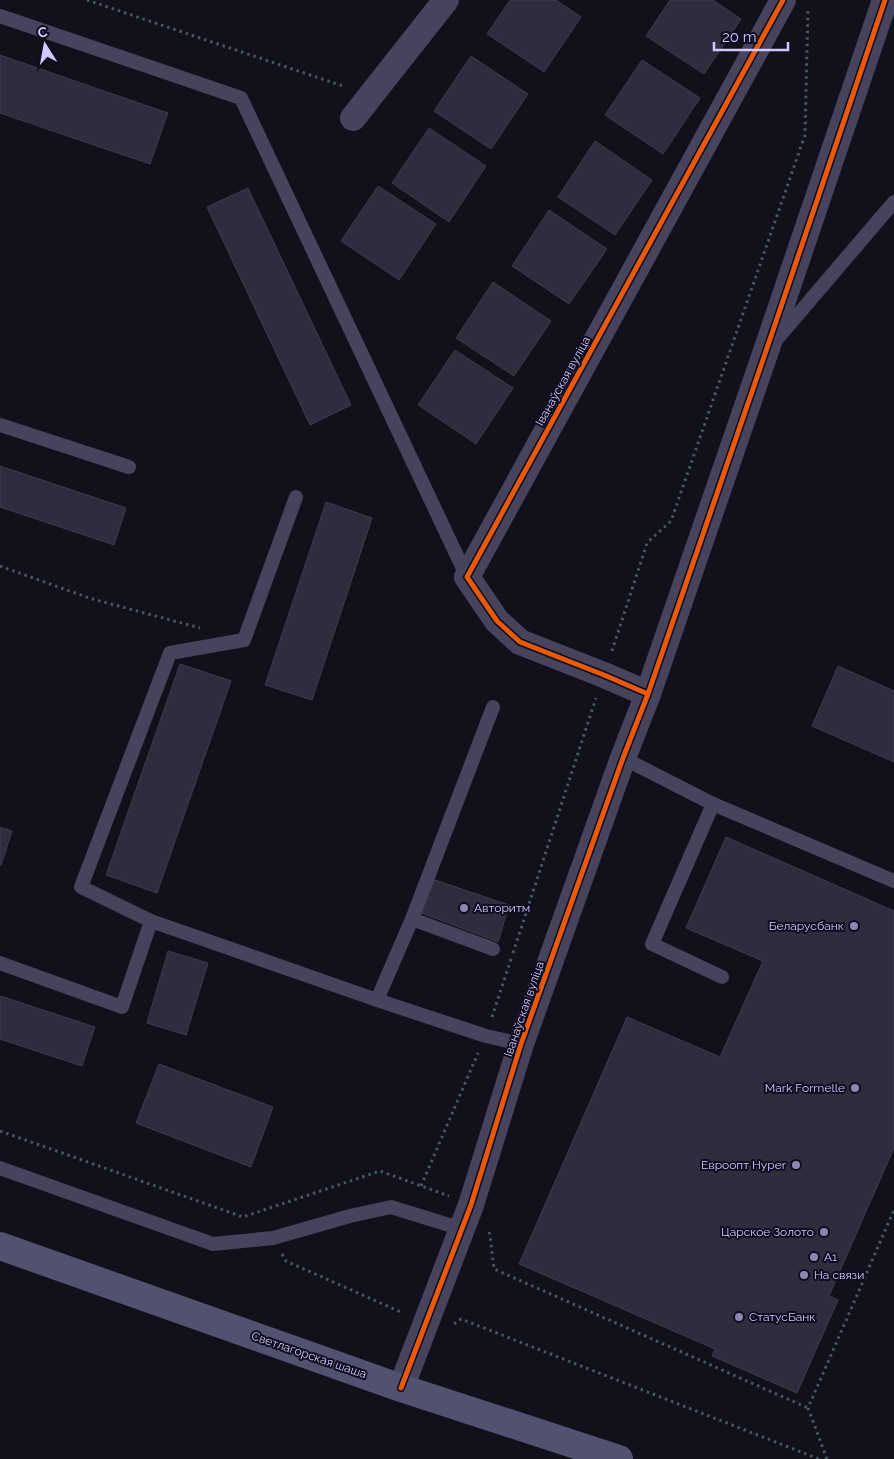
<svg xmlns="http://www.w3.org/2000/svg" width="894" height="1459" viewBox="0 0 894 1459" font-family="Raleway,sans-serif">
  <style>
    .building { fill: #302c3e; stroke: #3d3a50 }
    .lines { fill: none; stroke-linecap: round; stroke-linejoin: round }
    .path { stroke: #475764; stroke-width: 3; stroke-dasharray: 2.5 4; stroke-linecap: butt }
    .service { stroke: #45445c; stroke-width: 14 }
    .minor { stroke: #45445c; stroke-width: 26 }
    .secondary { stroke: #52516f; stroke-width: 28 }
    .cycleway-casing { stroke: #0f0c1f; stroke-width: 8 }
    .cycleway { stroke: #e8590c; stroke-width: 5 }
    .poi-dot { fill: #8d88af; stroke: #0f0c1f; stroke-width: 2 }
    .labels { text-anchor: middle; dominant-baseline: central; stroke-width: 4; stroke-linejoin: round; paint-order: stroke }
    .street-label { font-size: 12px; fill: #cfc9ff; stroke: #0f0c1f }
    .poi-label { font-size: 12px; fill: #cfc9ff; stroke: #0f0c1f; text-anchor: start }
  </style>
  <rect width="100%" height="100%" fill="#12101b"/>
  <!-- building -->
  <g class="building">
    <polygon points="510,0 556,0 581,17 544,72 487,34"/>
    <polygon points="670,0 713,0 741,19 704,74 646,36"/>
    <polygon points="0,55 168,113 150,164 0,113"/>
    <polygon points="471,56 528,94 491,149 434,111"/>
    <polygon points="642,60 700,98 663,154 605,115"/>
    <polygon points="429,128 486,166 449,222 392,183"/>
    <polygon points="595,141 652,180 615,235 558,197"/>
    <polygon points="378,186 436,224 399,280 341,241"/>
    <polygon points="248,188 351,405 310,425 207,207"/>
    <polygon points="549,210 607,249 569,304 512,266"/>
    <polygon points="493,282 551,321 514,376 456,338"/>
    <polygon points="455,350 513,388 476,444 418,405"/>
    <polygon points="0,466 126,508 114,545 0,507"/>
    <polygon points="326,502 372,518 312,700 265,685"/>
    <polygon points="180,664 231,681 157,893 106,875"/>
    <polygon points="838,666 894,691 894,762 812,726"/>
    <polygon points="0,827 12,831 1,865 0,865"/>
    <polygon points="726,837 894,911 894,1148 829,1296 838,1300 797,1393 712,1356 715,1349 519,1264 627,1017 720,1057 763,961 686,928"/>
    <polygon points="432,879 509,905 498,942 419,912"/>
    <polygon points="168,951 208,963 186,1035 147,1023"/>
    <polygon points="0,996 95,1027 82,1066 0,1039"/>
    <polygon points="159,1064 273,1107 251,1167 136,1123"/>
  </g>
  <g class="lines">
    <!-- path -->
    <g class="path">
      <polyline points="87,0 346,87"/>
      <polyline points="0,566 89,598 200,628"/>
      <polyline points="612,651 647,543 671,521 805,135 808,9"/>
      <polyline points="513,953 596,698"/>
      <polyline points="492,1017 511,959"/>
      <polyline points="0,1131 243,1217 380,1171 449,1196"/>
      <polyline points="421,1186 478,1053"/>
      <polyline points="489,1232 490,1235 494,1269 808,1408"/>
      <polyline points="282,1254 286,1261 403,1313"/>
      <polyline points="454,1324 461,1319 819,1459"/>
      <polyline points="827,1459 808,1408 894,1210"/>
    </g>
    <!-- service -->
    <g class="service">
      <polyline points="0,16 241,98 467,577"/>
      <polyline points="777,339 894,202"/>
      <polyline points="0,425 129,467"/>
      <polyline points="623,758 713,804 652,944 722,977"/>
      <polyline points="713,804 894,881"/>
      <polyline points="412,919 493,949"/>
      <polyline points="151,921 81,887 170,653 244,640 296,497"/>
      <polyline points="0,963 122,1007 151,921 377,1000 486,1036 521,1044"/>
      <polyline points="377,1000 412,919 493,707"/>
      <polyline points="0,1168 213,1244 273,1238 350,1216 391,1207 462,1229"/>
    </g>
    <!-- minor -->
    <g class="minor">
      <polyline points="353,118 446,0"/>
      <polyline points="648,694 604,675 520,642 497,621 467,577 783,0"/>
      <polyline points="401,1388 471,1205 521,1044 623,758 648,694 766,351 885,0"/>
    </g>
    <!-- secondary -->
    <polyline class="secondary" points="0,1246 401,1388 619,1459"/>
    <!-- cycleway casing -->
    <g class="cycleway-casing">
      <g id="cycleway">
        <polyline points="648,694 604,675 520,642 497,621 467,577 783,0"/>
        <polyline points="401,1388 471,1205 521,1044 623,758 648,694 766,351 885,0"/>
      </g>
    </g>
    <!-- cycleway -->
    <use href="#cycleway" class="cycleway"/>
  </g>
  <!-- markers -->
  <g class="poi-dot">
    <circle cx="464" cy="908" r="5"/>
    <circle cx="854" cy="926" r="5"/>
    <circle cx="855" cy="1088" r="5"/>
    <circle cx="796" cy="1165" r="5"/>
    <circle cx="824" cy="1232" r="5"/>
    <circle cx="814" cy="1257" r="5"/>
    <circle cx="804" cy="1275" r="5"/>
    <circle cx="739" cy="1317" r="5"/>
  </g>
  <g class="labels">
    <!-- street labels -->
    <g class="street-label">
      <text transform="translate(563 381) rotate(-61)">Іванаўская вуліца</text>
      <text transform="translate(524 1009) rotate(-71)">Іванаўская вуліца</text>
      <text transform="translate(309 1355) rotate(19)">Светлагорская шаша</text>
    </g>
    <!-- poi labels -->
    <g class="poi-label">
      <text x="474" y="908">Авторитм</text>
      <text x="844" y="926" text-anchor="end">Беларусбанк</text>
      <text x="845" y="1088" text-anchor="end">Mark Formelle</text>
      <text x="786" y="1165" text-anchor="end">Евроопт Hyper</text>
      <text x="814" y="1232" text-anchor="end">Царское Золото</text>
      <text x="824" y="1257">A1</text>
      <text x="814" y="1275">На связи</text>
      <text x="749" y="1317">СтатусБанк</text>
    </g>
  </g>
  <!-- north arrow -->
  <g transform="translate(45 45) rotate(349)" stroke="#0f0c1f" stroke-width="4" paint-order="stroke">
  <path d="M0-4L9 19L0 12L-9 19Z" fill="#cfc9ff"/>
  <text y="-8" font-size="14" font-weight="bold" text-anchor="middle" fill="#cfc9ff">С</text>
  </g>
  <!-- scale -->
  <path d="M714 42v8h74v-8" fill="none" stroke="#cfc9ff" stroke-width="2.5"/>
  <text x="722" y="42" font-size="15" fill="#cfc9ff" stroke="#0f0c1f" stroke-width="4" paint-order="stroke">20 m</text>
</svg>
